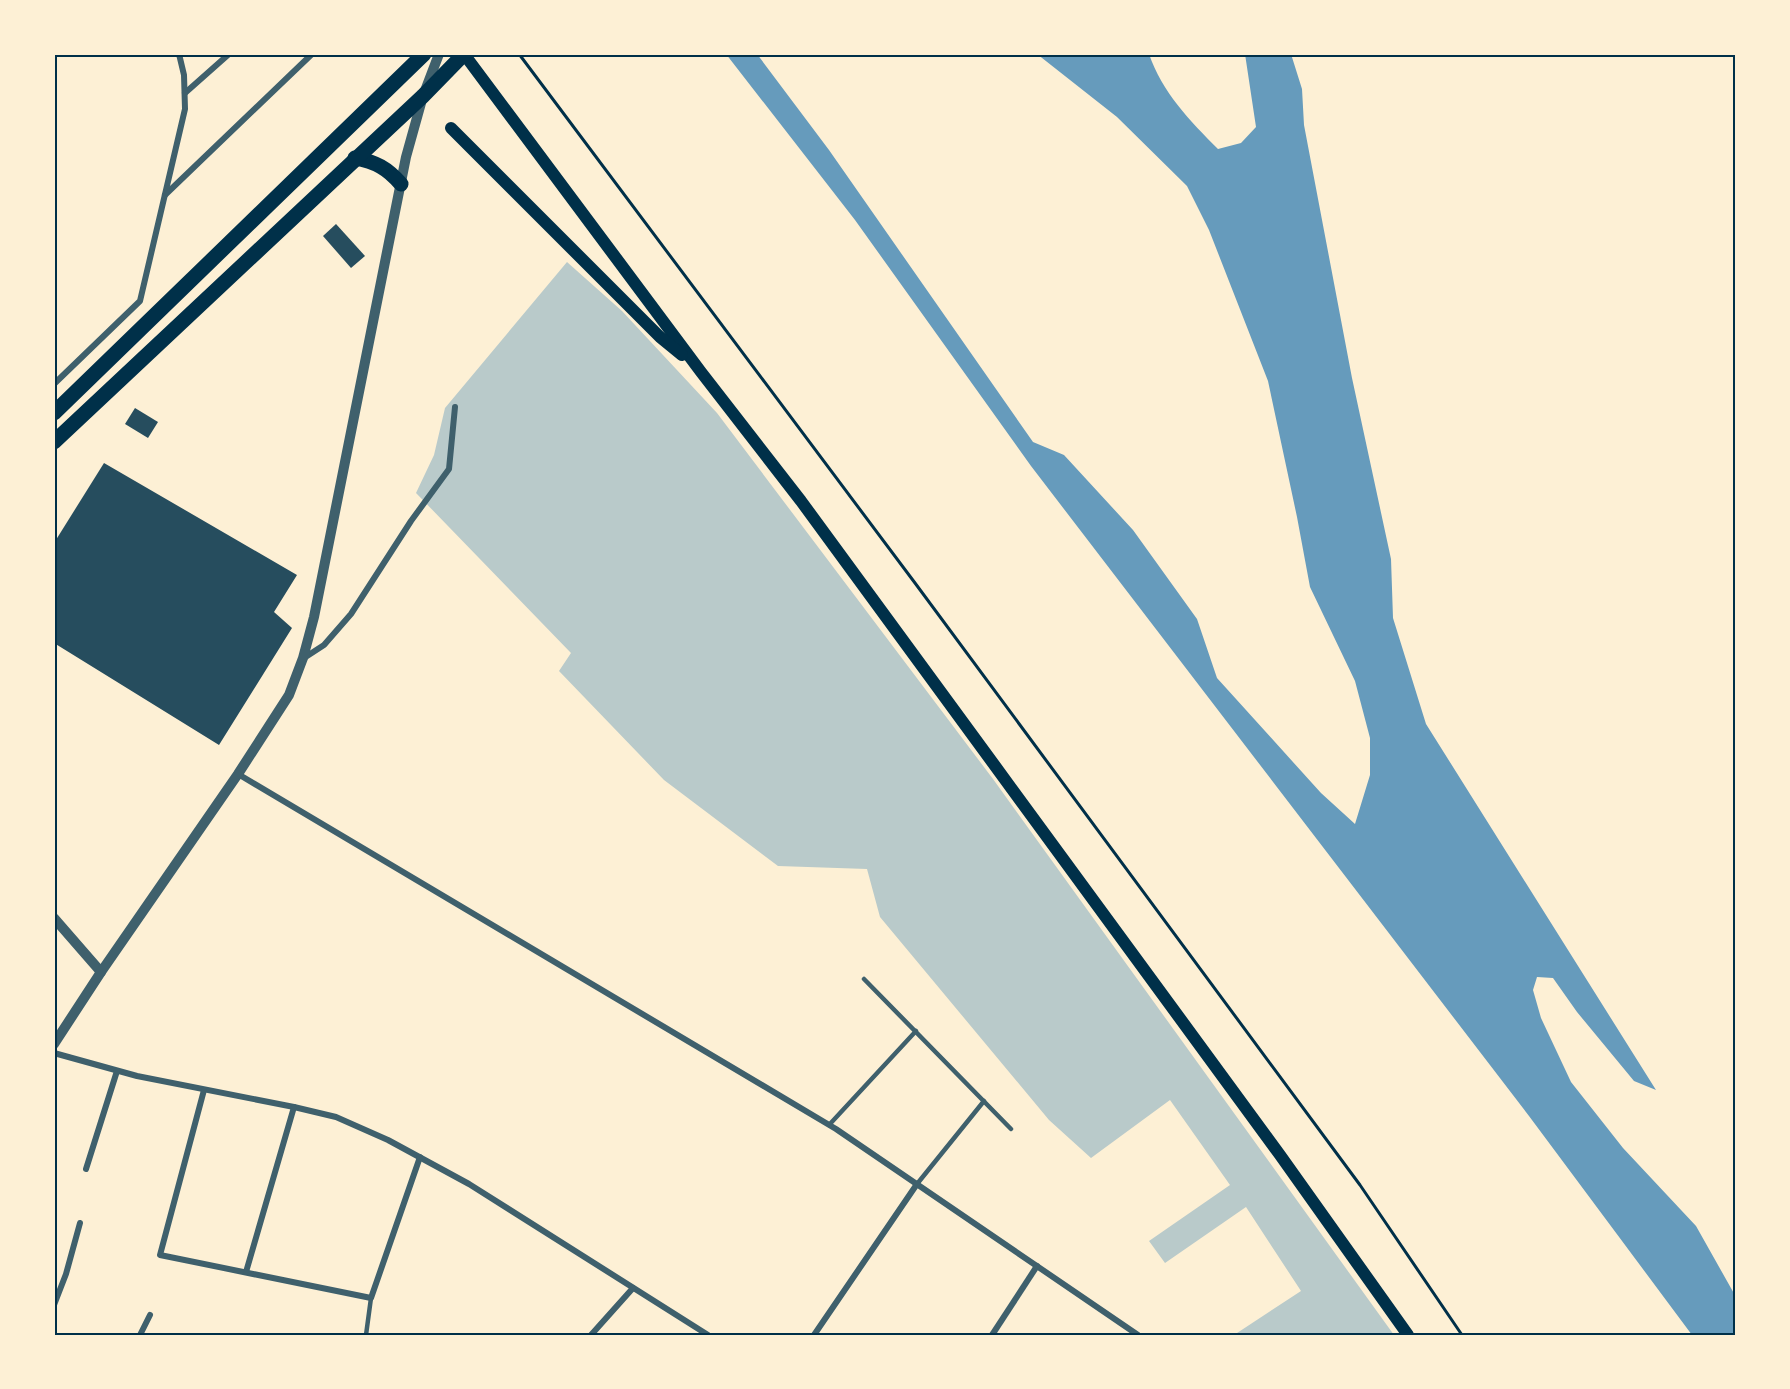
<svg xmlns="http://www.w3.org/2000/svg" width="1790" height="1389" viewBox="0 0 1790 1389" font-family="'Titillium Web',sans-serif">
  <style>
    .green { fill: #b9caca }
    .water { fill: #669bbc }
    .building { fill: #264d5e }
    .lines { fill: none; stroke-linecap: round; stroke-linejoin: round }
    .path { stroke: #003049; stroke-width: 3 }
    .service { stroke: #3f606c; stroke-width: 4.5 }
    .minor { stroke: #3f606c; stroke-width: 6 }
    .tertiary { stroke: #3f606c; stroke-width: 10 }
    .secondary { stroke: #003049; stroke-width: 12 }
    .primary { stroke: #003049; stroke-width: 15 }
    .neatline { fill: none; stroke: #003049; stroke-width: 2 }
  </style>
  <rect width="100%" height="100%" fill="#fdf0d5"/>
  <!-- green -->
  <polygon class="green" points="567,262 622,311 717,413 993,779 1394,1335 1234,1335 1301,1291 1246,1207 1165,1263 1149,1241 1230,1185 1170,1100 1091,1158 1049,1120 880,917 867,869 778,866 664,780 559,671 571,653 416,493 434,455 445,408"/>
  <!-- water -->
  <path class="water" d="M 726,54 L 757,54 L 829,150 L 1033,442 L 1064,455 L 1133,530 L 1197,619 L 1217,678 L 1321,793 L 1355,824 L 1370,775 L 1370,738 L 1355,681 L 1310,587 L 1297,517 L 1268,381 L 1209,230 L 1187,186 L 1117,117 L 1037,54 L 1149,54 C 1162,92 1190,121 1218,149 L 1241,143 L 1256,127 L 1245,54 L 1291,54 L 1302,89 L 1304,125 L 1352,378 L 1391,559 L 1393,618 L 1426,724 L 1656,1090 L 1634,1081 L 1577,1012 L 1553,978 L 1537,977 L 1533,990 L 1541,1018 L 1571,1082 L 1623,1148 L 1696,1226 L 1736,1297 L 1736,1335 L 1692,1335 L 1529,1116 L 1031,466 L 855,220 Z"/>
  <!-- building -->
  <g class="building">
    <polygon points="336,224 365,256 351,268 323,236"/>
    <polygon points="135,408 158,422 148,438 125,424"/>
    <polygon points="104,463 297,575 274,612 292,628 219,745 54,643 54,543"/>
  </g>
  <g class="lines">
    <!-- path -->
    <polyline class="path" points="519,54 915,583 1360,1185 1462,1335"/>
    <!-- service -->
    <g class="service">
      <polyline points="864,979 1011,1129"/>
      <polyline points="829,1125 916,1031"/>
      <polyline points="917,1184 984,1101"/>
      <polyline points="366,1335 371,1298"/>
    </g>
    <!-- minor -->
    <g class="minor">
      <polyline points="185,93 229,54"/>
      <polyline points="165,195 312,54"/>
      <polyline points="54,384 140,301 185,109 184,75 179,54"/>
      <polyline points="304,658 324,645 351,614 411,521 449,469 455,407"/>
      <polyline points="238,774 836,1129 1138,1335"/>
      <polyline points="54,1053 137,1076 294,1107 336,1117 388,1140 469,1184 708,1335"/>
      <polyline points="204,1090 160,1255 371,1298 420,1157"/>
      <polyline points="86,1169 117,1071"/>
      <polyline points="246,1272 294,1107"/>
      <polyline points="54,1305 66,1274 80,1223"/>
      <polyline points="140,1335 150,1315"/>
      <polyline points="591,1335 633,1288"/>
      <polyline points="814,1335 917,1184"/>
      <polyline points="992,1335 1037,1266"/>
    </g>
    <!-- tertiary -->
    <g class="tertiary">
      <polyline points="54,918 101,972"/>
      <polyline points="54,1044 101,972 238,774 289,695 303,658 314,617 406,157 423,96 439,54"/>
    </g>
    <!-- secondary -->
    <g class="secondary">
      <polyline points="464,54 701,372 801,501 1280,1155 1408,1335"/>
      <polyline points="451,128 660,337 682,355"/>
    </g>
    <!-- primary -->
    <g class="primary">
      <path d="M 355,158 C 376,162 387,168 401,184"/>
      <polyline points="54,413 424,54"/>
      <polyline points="54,442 423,96 464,54"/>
    </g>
  </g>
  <!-- border -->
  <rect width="1790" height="1389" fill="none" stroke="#fdf0d5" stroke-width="111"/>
  <rect x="56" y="56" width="1678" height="1278" class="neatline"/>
</svg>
